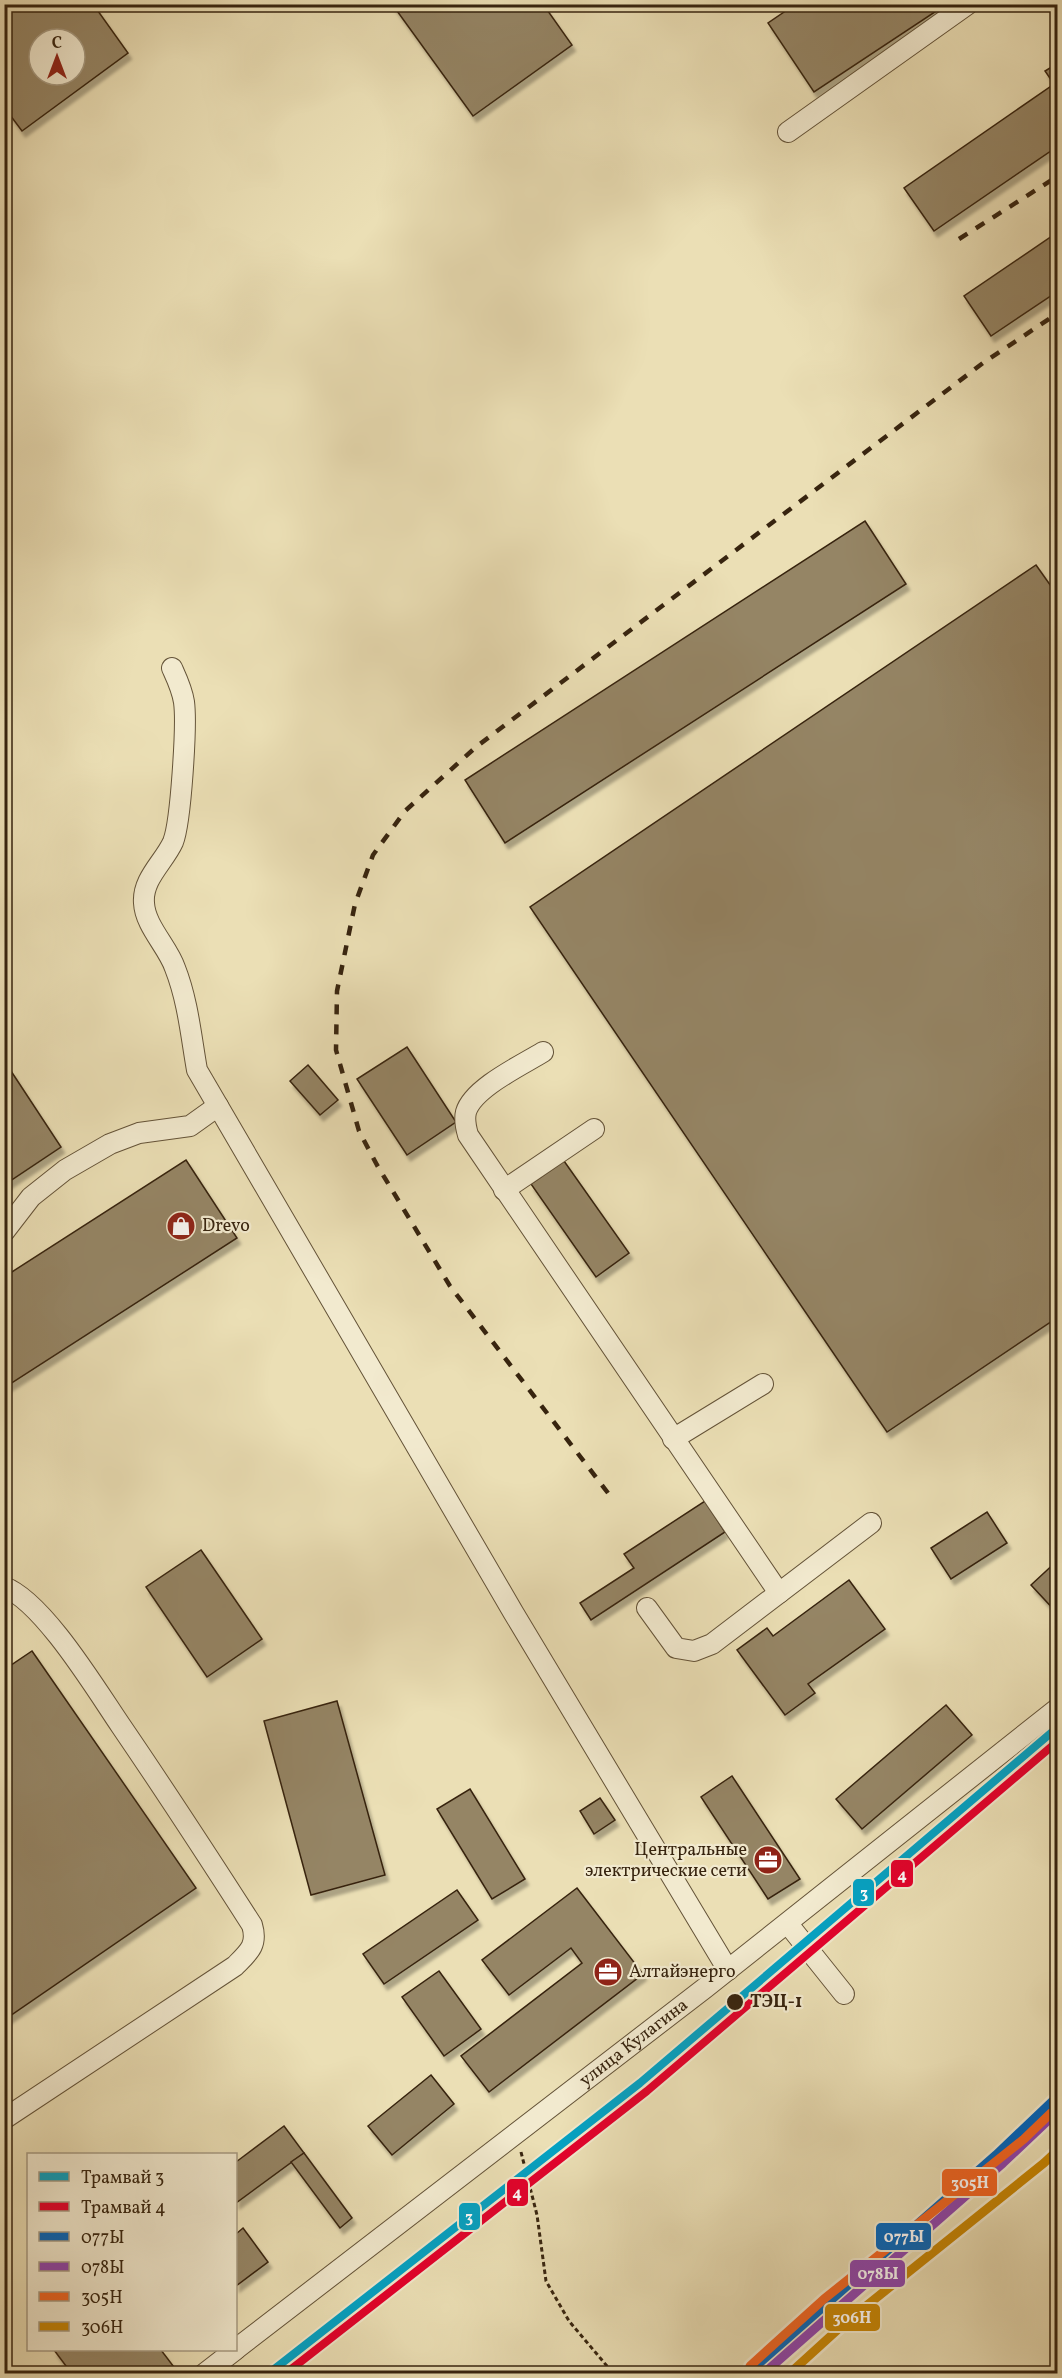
<svg xmlns="http://www.w3.org/2000/svg" width="1062" height="2378" viewBox="0 0 1062 2378" font-family="Vollkorn,serif">
  <style>
    .building { fill: #958565; stroke: #37240f; stroke-width: 1.5; fill-rule: evenodd; filter: url(#shadow) }
    .lines { fill: none; stroke-linecap: round; stroke-linejoin: round }
    .minor-casing { stroke: #645338; stroke-width: 22 }
    .path { stroke: #37240f; stroke-width: 3; stroke-dasharray: 4.5 3; stroke-linecap: butt }
    .minor { stroke: #f2eacf; stroke-width: 20 }
    .rail { stroke: #37240f; stroke-width: 4.5; stroke-dasharray: 10 10; stroke-linecap: butt }
    .rail-1-casing { stroke: #f2eacf; stroke-width: 14 }
    .rail-2-casing { stroke: #f2eacf; stroke-width: 14 }
    .rail-3-casing { stroke: #f2eacf; stroke-width: 14 }
    .rail-4-casing { stroke: #f2eacf; stroke-width: 14 }
    .rail-1 { stroke: #0065bd; stroke-width: 9 }
    .rail-2 { stroke: #8e44ad; stroke-width: 9 }
    .rail-3 { stroke: #f26522; stroke-width: 9 }
    .rail-4 { stroke: #c78604; stroke-width: 9 }
    .tram-1-casing { stroke: #f2eacf; stroke-width: 12 }
    .tram-2-casing { stroke: #f2eacf; stroke-width: 12 }
    .tram-1 { stroke: #03a2c4; stroke-width: 8 }
    .tram-2 { stroke: #e4002b; stroke-width: 8 }
    .stop-dot { fill: #37240f; stroke: #f2eacf; stroke-width: 2 }
    .labels { text-anchor: middle; dominant-baseline: central; stroke-width: 4.5; stroke-linejoin: round; paint-order: stroke }
    .poi-label { font-size: 18px; fill: #37240f; stroke: #f2eacf; text-anchor: start }
    .stop-label { font-size: 18px; font-weight: bold; fill: #37240f; stroke: #f2eacf; text-anchor: start }
    .street-label { font-size: 18px; fill: #37240f; stroke: #f2eacf }
    .line-badge { stroke: #f2eacf; stroke-width: 2 }
    .badge-label { font-size: 16px; text-anchor: middle; font-weight: bold; fill: #fff }
  </style>
  <defs>
    <filter id="shadow"><feDropShadow dx="3.5" dy="6" stdDeviation="1.5" flood-color="#0004"/></filter>
  </defs>
  <rect width="100%" height="100%" fill="#ebdfb5"/>
  <filter id="stains"><feTurbulence type="fractalNoise" baseFrequency=".00333" numOctaves="4"/><feColorMatrix values="0 0 0 0 .2 0 0 0 0 .09 0 0 0 0 .02 0 0 0 .5 -.17"/></filter>
  <radialGradient id="worn" r=".72"><stop offset=".6" stop-color="#630" stop-opacity="0"/><stop offset="1" stop-color="#630" stop-opacity=".3"/></radialGradient>
  <!-- building -->
  <g class="building">
    <path d="M 4,4 L 93,4 L 128,53 L 22,131 L 4,107 ZM 39,39 L 75,39 L 75,75 L 39,75 Z"/>
    <polygon points="392,4 543,4 572,45 473,116"/>
    <polygon points="796,4 947,4 814,92 768,23"/>
    <polygon points="1058,63 1058,146 934,231 904,188 1054,84 1045,71"/>
    <polygon points="1058,232 1058,291 991,336 964,296"/>
    <polygon points="865,521 906,584 505,843 465,780"/>
    <polygon points="1036,565 1058,596 1058,1317 887,1432 530,907"/>
    <polygon points="407,1047 456,1122 407,1155 357,1079"/>
    <polygon points="308,1065 338,1100 320,1115 290,1081"/>
    <polygon points="11,1071 61,1147 4,1185 4,1076"/>
    <polygon points="186,1160 237,1238 4,1388 4,1277"/>
    <polygon points="564,1161 629,1253 596,1277 531,1184"/>
    <polygon points="705,1501 725,1532 591,1620 580,1603 634,1568 624,1554"/>
    <polygon points="987,1512 1007,1543 951,1579 931,1548"/>
    <polygon points="201,1550 262,1639 207,1677 146,1587"/>
    <polygon points="1058,1560 1058,1614 1031,1585"/>
    <polygon points="849,1580 885,1629 808,1684 815,1693 785,1715 737,1650 767,1628 773,1636"/>
    <polygon points="32,1651 196,1888 4,2020 4,1670"/>
    <polygon points="337,1701 385,1875 311,1895 264,1721"/>
    <polygon points="946,1705 972,1735 862,1829 836,1799"/>
    <polygon points="732,1776 800,1879 768,1899 701,1797"/>
    <polygon points="470,1789 525,1879 492,1899 437,1809"/>
    <polygon points="600,1798 615,1820 594,1834 580,1811"/>
    <polygon points="577,1888 643,1974 489,2092 461,2056 582,1963 571,1948 509,1995 482,1960"/>
    <polygon points="457,1890 478,1920 384,1984 363,1954"/>
    <polygon points="439,1971 481,2029 444,2056 402,1997"/>
    <polygon points="431,2075 454,2104 392,2155 368,2126"/>
    <polygon points="284,2126 304,2153 236,2203 236,2162"/>
    <polygon points="304,2153 352,2218 340,2228 291,2162"/>
    <polygon points="243,2228 268,2262 236,2286 236,2234"/>
    <polygon points="54,2350 161,2350 177,2371 173,2374 72,2374"/>
  </g>
  <g class="lines">
    <!-- minor casing -->
    <g class="minor-casing">
      <g id="minor">
        <polyline points="788,132 968,4"/>
        <path d="M 172,668 C 177,679 182,689 184,702 C 187,724 181,822 173,842 C 164,862 142,879 144,903 C 145,926 168,947 175,968 C 188,1001 191,1036 197,1070 L 513,1612 L 728,1970"/>
        <path d="M 543,1052 C 522,1065 473,1088 466,1112 C 464,1120 466,1128 468,1135 L 779,1593"/>
        <polyline points="504,1190 594,1129"/>
        <polyline points="4,1232 31,1197 65,1170 110,1144 139,1133 190,1126 218,1106"/>
        <polyline points="673,1439 763,1384"/>
        <path d="M 4,1587 C 43,1601 97,1691 121,1726 C 166,1792 209,1858 252,1925 C 258,1945 249,1952 235,1966 L 4,2119"/>
        <polyline points="647,1608 676,1648 694,1651 712,1644 871,1523"/>
        <polyline points="788,1924 844,1994"/>
        <path id="s1" d="M 236,2349 L 705,1988 L 1058,1708"/>
        <polyline points="204,2374 235,2350"/>
      </g>
    </g>
    <!-- path -->
    <g class="path">
      <polyline points="521,2152 537,2215 546,2281 569,2321 612,2372"/>
      <polyline points="612,2373 620,2374"/>
    </g>
    <!-- minor -->
    <use href="#minor" class="minor"/>
    <!-- rail -->
    <g class="rail">
      <polyline points="959,239 1058,176"/>
      <polyline points="608,1493 450,1286 377,1165 359,1131 336,1050 337,991 355,904 373,855 405,811 476,747 983,363 1058,313"/>
    </g>
    <!-- rail-1 casing -->
    <g class="rail-1-casing">
      <polyline id="rail-1" points="747,2374 996,2155 1058,2096"/>
    </g>
    <!-- rail-2 casing -->
    <g class="rail-2-casing">
      <polyline id="rail-2" points="763,2374 1003,2163 1058,2111"/>
    </g>
    <!-- rail-3 casing -->
    <g class="rail-3-casing">
      <polyline id="rail-3" points="750,2366 824,2299 1024,2139 1051,2113"/>
    </g>
    <!-- rail-4 casing -->
    <g class="rail-4-casing">
      <polyline id="rail-4" points="789,2374 845,2323 1044,2163 1058,2150"/>
    </g>
    <!-- rail-1 -->
    <use href="#rail-1" class="rail-1"/>
    <!-- rail-2 -->
    <use href="#rail-2" class="rail-2"/>
    <!-- rail-3 -->
    <use href="#rail-3" class="rail-3"/>
    <!-- rail-4 -->
    <use href="#rail-4" class="rail-4"/>
    <!-- tram-1 casing -->
    <g class="tram-1-casing">
      <polyline id="tram-1" points="268,2374 640,2083 1058,1727"/>
    </g>
    <!-- tram-2 casing -->
    <g class="tram-2-casing">
      <polyline id="tram-2" points="285,2374 647,2091 1058,1741"/>
    </g>
    <!-- tram-1 -->
    <use href="#tram-1" class="tram-1"/>
    <!-- tram-2 -->
    <use href="#tram-2" class="tram-2"/>
  </g>
  <!-- icons -->
  <defs>
    <g id="shop-disc" transform="scale(1.5)"><circle r="9.5" fill="#8f2418" stroke="#f2eacf"/><path d="M-5-2.5h2.3a2.7 3.5 0 0 1 5.4 0H5L5.5 6h-11ZM-1.5-2.5h3a1.5 2.3 0 0 0-3 0Z" fill="#fff"/></g>
    <g id="office-disc" transform="scale(1.5)"><circle r="9.5" fill="#8f2418" stroke="#f2eacf"/><path d="M-6-3h4V-5.5h4V-3h4V5H-6ZM-1-4.5V-3h2v-1.5ZM-6 0V1H6V0Z" fill="#fff"/></g>
  </defs>
  <g fill-rule="evenodd">
    <use href="#shop-disc" x="181" y="1226"/>
    <use href="#office-disc" x="768" y="1860"/>
    <use href="#office-disc" x="608" y="1972"/>
  </g>
  <!-- markers -->
  <circle class="stop-dot" cx="735" cy="2002" r="9"/>
  <g class="labels">
    <!-- poi labels -->
    <g class="poi-label">
      <text x="202" y="1226">Drevo</text>
      <text x="747" y="1850" text-anchor="end">Центральные<tspan x="747" dy="21">электрические сети</tspan></text>
      <text x="629" y="1972">Алтайэнерго</text>
    </g>
    <!-- stop labels -->
    <g class="stop-label">
      <text x="750" y="2002">ТЭЦ-1</text>
    </g>
    <!-- street labels -->
    <g class="street-label">
      <text stroke="none"><textPath href="#s1" startOffset="502">улица Кулагина</textPath></text>
    </g>
  </g>
  <g class="line-badge">
    <rect x="890" y="1859" width="24" height="29" rx="6" fill="#e4002b"/>
    <rect x="852" y="1878" width="23" height="29" rx="6" fill="#03a2c4"/>
    <rect x="941" y="2168" width="57" height="29" rx="6" fill="#f26522"/>
    <rect x="506" y="2178" width="23" height="29" rx="6" fill="#e4002b"/>
    <rect x="458" y="2202" width="23" height="29" rx="6" fill="#03a2c4"/>
    <rect x="875" y="2222" width="57" height="29" rx="6" fill="#0065bd"/>
    <rect x="849" y="2259" width="57" height="29" rx="6" fill="#8e44ad"/>
    <rect x="824" y="2303" width="57" height="29" rx="6" fill="#c78604"/>
  </g>
  <g class="badge-label">
    <text x="902" y="1880">4</text>
    <text x="864" y="1898">3</text>
    <text x="970" y="2188">305Н</text>
    <text x="517" y="2198">4</text>
    <text x="469" y="2222">3</text>
    <text x="904" y="2242">077Ы</text>
    <text x="878" y="2279">078Ы</text>
    <text x="852" y="2323">306Н</text>
  </g>
  <!-- margin -->
  <rect width="1062" height="2378" fill="none" stroke="#ebdfb5" stroke-width="24"/>
  <rect x="6" y="6" width="1050" height="2366" fill="none" stroke="#37240f" stroke-width="3"/>
  <rect x="12" y="12" width="1038" height="2354" fill="none" stroke="#37240f" stroke-width="1.5"/>
  <!-- legend -->
  <rect x="27" y="2153" width="210" height="198" fill="#f2eacf" stroke="#a79b82" stroke-width="1.5"/>
  <rect x="39" y="2172" width="30" height="9" fill="#03a2c4" stroke="#a79b82" stroke-width="1.5"/>
  <text x="81" y="2183" font-size="18" fill="#37240f">Трамвай 3</text>
  <rect x="39" y="2202" width="30" height="9" fill="#e4002b" stroke="#a79b82" stroke-width="1.5"/>
  <text x="81" y="2213" font-size="18" fill="#37240f">Трамвай 4</text>
  <rect x="39" y="2232" width="30" height="9" fill="#0065bd" stroke="#a79b82" stroke-width="1.5"/>
  <text x="81" y="2243" font-size="18" fill="#37240f">077Ы</text>
  <rect x="39" y="2262" width="30" height="9" fill="#8e44ad" stroke="#a79b82" stroke-width="1.5"/>
  <text x="81" y="2273" font-size="18" fill="#37240f">078Ы</text>
  <rect x="39" y="2292" width="30" height="9" fill="#f26522" stroke="#a79b82" stroke-width="1.5"/>
  <text x="81" y="2303" font-size="18" fill="#37240f">305Н</text>
  <rect x="39" y="2322" width="30" height="9" fill="#c78604" stroke="#a79b82" stroke-width="1.5"/>
  <text x="81" y="2333" font-size="18" fill="#37240f">306Н</text>
  <!-- north arrow -->
  <g transform="translate(57 57)"><circle r="28" fill="#f2eacf" stroke="#a79b82" stroke-width="1.5"/>
  <path d="M0-4.5L10 22L0 15L-10 22Z" fill="#8f2418"/>
  <text y="-9" font-size="16" font-weight="bold" text-anchor="middle" fill="#37240f">С</text>
  </g>
  <rect width="100%" height="100%" filter="url(#stains)"/>
  <rect width="100%" height="100%" fill="url(#worn)"/>
</svg>
